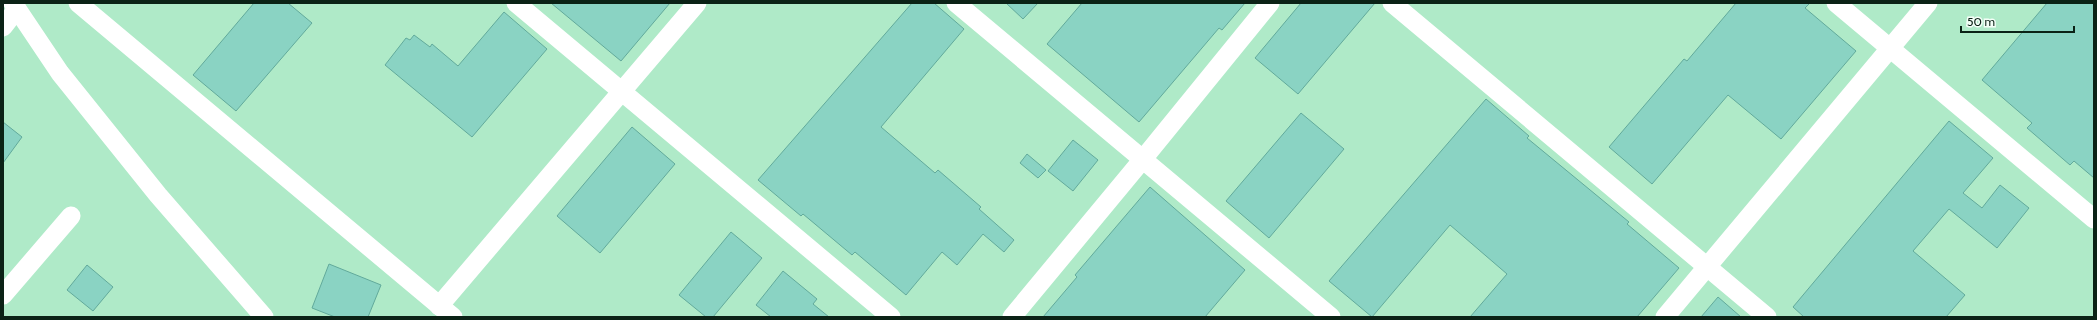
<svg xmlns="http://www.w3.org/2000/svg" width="2097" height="320" viewBox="0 0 2097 320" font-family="Cabin,sans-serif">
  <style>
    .building { fill: #8ad3c3; stroke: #62aa9b }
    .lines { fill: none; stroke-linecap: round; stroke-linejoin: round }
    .minor { stroke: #fff; stroke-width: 19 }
  </style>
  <rect width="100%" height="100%" fill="#afeac8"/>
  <!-- building -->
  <g class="building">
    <polygon points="254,3 288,3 312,23 236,111 193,75"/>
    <polygon points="551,3 670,3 621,61"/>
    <polygon points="912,3 934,3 964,29 881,127 935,173 938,170 981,207 979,209 1014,240 1004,252 983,234 957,265 942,252 906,295 855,252 852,255 803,214 801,216 758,180"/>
    <polygon points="1006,3 1038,3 1023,19"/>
    <polygon points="1082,3 1245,3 1222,30 1219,28 1139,122 1047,44"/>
    <polygon points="1301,3 1375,3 1298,94 1255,58"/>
    <polygon points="1736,3 1810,3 1805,8 1856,51 1781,139 1728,95 1652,184 1609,147 1684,59 1687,61"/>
    <polygon points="2047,3 2094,3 2094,178 2074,161 2070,165 2027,128 2032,123 1982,80"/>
    <polygon points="504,12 547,49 472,137 385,65 406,38 410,40 414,35 430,47 432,44 458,66"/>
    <polygon points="1486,99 1529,136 1527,138 1629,222 1627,224 1679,268 1637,317 1470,317 1507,274 1450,225 1372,317 1329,281"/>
    <polygon points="1301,113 1344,149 1269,238 1226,201"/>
    <polygon points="1949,121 1993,158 1963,193 1982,208 2000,185 2029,208 1997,248 1949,209 1913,251 1965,295 1946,317 1804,317 1793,307"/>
    <polygon points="3,122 22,137 3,163"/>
    <polygon points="632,127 675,164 600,253 557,216"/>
    <polygon points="1073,140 1098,160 1073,191 1048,171"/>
    <polygon points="1027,154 1046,170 1038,178 1020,163"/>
    <polygon points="1150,187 1245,270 1205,317 1043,317 1077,277 1075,275"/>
    <polygon points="731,232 762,258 713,317 706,317 679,295"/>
    <polygon points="329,264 381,285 368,317 335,317 312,308"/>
    <polygon points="87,265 113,287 93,311 67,290"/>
    <polygon points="783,271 817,299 813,304 829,317 771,317 756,305"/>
    <polygon points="1718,297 1741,317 1701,317"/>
  </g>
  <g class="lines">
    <!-- minor -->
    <g class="minor">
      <polyline points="13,3 60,73 158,195 264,317"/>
      <polyline points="78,3 453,317"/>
      <polyline points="516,3 891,317"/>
      <polyline points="956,3 1331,317"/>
      <polyline points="1392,3 1767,317"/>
      <polyline points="1836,3 2094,219"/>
      <polyline points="3,27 17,9"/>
      <polyline points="3,295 71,216"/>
      <polyline points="439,306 697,3"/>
      <polyline points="1012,317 1143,159 1270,3"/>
      <polyline points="1665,317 1928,3"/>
    </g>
  </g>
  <!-- border -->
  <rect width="2097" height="320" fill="none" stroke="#0b2216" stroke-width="8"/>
  <!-- scale -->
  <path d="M1961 26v6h113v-6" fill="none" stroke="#0b2216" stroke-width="2"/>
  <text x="1967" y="26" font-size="12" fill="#0b2216" stroke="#f3fef7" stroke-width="3" paint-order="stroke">50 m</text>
</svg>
